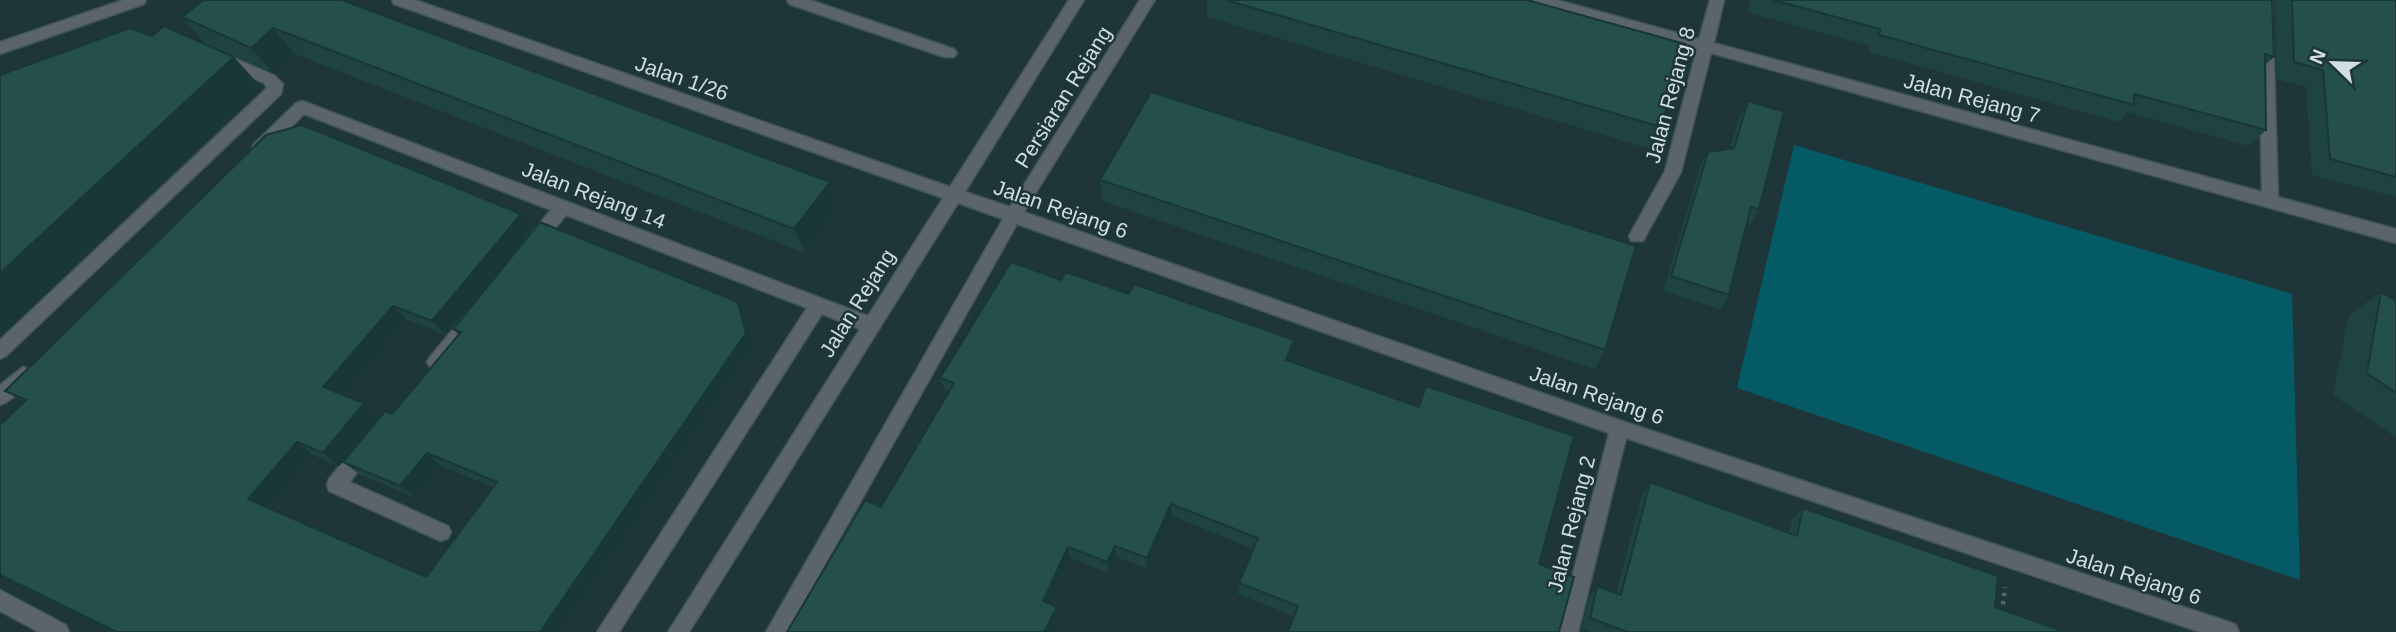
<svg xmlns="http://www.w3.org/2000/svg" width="2396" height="632" viewBox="0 0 2396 632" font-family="Helvetica,sans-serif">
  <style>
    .green { fill: #045a65 }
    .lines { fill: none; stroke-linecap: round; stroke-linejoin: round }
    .minor-casing { stroke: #3e5458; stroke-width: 3 }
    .path { stroke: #54696d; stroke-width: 4.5; stroke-dasharray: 3.5 5; stroke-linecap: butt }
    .minor { fill: #5b6469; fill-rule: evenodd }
    .wall { fill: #1f4440 }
    .shaded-wall { fill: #193734 }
    .building { fill: #244f4b; stroke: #193734; stroke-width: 2 }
    .labels { text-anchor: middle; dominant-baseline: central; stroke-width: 5; stroke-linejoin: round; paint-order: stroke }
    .street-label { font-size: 21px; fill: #d1dfe2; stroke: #1e363a }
  </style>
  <rect width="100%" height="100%" fill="#1e363a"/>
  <!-- green -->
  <polygon class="green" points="1794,145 2292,294 2300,580 1737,388"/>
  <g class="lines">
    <!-- minor casing -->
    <g class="minor-casing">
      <g id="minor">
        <polygon points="123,0 146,0 144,4 0,54 0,42"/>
        <polygon points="392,0 415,0 950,187 1069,0 1084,0 965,192 1010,207 1140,0 1155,0 1024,212 1619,420 2229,622 2236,625 2239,632 2200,632 1626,438 1578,632 1558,632 1609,433 1017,224 787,632 766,632 1003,219 958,203 689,632 668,632 860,329 822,314 619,632 597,632 807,308 566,215 539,248 527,248 525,243 527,238 551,210 304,114 266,152 254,152 252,148 254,144 296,103 302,101 868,316 943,198 394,4"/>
        <polygon points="787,0 810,0 954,49 957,53 954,57 944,57 789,4"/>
        <polygon points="1530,0 1557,0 1699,39 1710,0 1724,0 1714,43 2262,192 2258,0 2272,0 2278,197 2396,229 2396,243 1711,53 1681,172 1643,241 1631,241 1629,236 1665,171 1697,49 1537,5"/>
        <polygon points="222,53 274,75 283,84 281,94 6,356 0,359 0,340 267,88 264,83 217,63 214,59"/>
        <polygon points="474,309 480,311 483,316 480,321 442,367 436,370 430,367 427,362 430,357 468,311"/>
        <path d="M 23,367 L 29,369 L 32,375 C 26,386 12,401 0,405 L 0,385 Z"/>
        <polygon points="365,441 372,443 374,449 350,482 448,526 451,532 448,538 441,541 434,538 329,491 327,485 329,479 358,443"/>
        <polygon points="0,590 66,625 69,632 39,632 0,611"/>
      </g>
    </g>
    <!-- path -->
    <polyline class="path" points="2002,613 2005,587"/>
    <!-- minor -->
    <use href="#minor" class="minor"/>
  </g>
  <!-- wall -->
  <g class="wall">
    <polygon points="203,0 830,182 839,207 805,253 295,54 274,74 206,44 182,17"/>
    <polygon points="1207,0 1527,0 1661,127 1651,149 1207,17"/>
    <polygon points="1750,0 2272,0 2274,57 2265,65 2266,130 2249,146 2127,112 2119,122 1869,52 1870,46 1746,12"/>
    <polygon points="2275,0 2396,0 2396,197 2312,175 2306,87 2277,79"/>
    <polygon points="1748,101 1759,209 1750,225 1747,224 1729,295 1720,309 1663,291 1700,167 1708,152 1730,149 1739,117"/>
    <polygon points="1100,180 1605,350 1595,369 1102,201"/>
    <polygon points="532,229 446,335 407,320 343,395 364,403 379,417 339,466 313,455 269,508 426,577 493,487 441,466 416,498 359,474 343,462 392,414 459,335 453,329 746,317 754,347 560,632 117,632 24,402 5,391"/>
    <polygon points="1061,280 1129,294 1294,340 1293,354 1289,362 1419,407 1574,436 1294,616 1238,594 1239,583 1254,549 1172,516 1148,569 1117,557 1109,573 1070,558 1049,604 1057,607 1059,617 1052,632 787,632 881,507 948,392 945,391 940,378"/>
    <polygon points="2381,292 2395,300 2396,299 2396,437 2333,395 2349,315"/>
    <polygon points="1650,482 1789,532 1791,520 1803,508 1995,607 2065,632 1592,632 1582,628 1589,597 1597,586 1616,593 1642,495"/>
  </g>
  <!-- shaded-wall -->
  <g class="shaded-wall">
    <polygon points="273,28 295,54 274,74 251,48"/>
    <polygon points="234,57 261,87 0,335 0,273"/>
    <polygon points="830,182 839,207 805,253 794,229"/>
    <polygon points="521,214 532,229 446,335 432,321"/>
    <polygon points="738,302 746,317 754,347 560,632 540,632"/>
    <polygon points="393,306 407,320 339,401 323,387"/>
    <polygon points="1294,340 1293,354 1284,374 1286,360"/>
    <polygon points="364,403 379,417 339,466 323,453"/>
    <polygon points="297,442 313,455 266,511 248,499"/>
    <polygon points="427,453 441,466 416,498 400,486"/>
    <polygon points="1171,504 1172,516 1148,569 1147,558"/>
    <polygon points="1115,546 1117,557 1109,573 1107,562"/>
    <polygon points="1068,547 1070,558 1046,611 1043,601"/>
    <polygon points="1057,607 1059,617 1052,632 1044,632"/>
  </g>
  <!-- building -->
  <g class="building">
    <polygon points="203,0 342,0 830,182 794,229 273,28 251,48 182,17"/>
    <polygon points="1226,0 1527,0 1685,44 1661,127"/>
    <polygon points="1773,0 2272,0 2274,57 2265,54 2266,130 2134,94 2134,105 1879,35 1880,29"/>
    <polygon points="2292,0 2396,0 2396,177 2330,159 2323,70 2294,62"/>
    <polygon points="164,26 234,57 0,273 0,75 130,28 152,36"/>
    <polygon points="1151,92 1636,246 1605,350 1100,180"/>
    <polygon points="1748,101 1784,112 1759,209 1751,207 1729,295 1671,276 1708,152 1734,148"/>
    <polygon points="302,125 521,214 432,321 393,306 323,387 364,403 323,453 297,442 248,499 426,577 497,482 427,453 400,486 343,462 385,411 392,414 461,332 453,329 540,222 738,302 746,333 540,632 117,632 0,575 0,425 26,400 5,391 266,135"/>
    <polygon points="1011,262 1061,280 1066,272 1129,294 1134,284 1294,340 1286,360 1419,407 1426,386 1574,436 1539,564 1574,577 1559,632 1288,632 1298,606 1239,583 1258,538 1171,504 1147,558 1115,546 1107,562 1068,547 1043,601 1057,607 1044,632 787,632 865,500 881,507 954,383 940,378"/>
    <polygon points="2381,292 2396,301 2396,393 2367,373"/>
    <polygon points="1650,482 1797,536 1803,508 1998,576 1995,607 2065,632 1627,632 1590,618 1597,586 1621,595"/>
  </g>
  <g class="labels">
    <!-- street labels -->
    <g class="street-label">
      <text transform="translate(682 78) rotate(19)">Jalan 1/26</text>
      <text transform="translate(1670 95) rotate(-75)">Jalan Rejang 8</text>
      <text transform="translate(1063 97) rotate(-58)">Persiaran Rejang</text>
      <text transform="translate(1972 98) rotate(15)">Jalan Rejang 7</text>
      <text transform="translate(594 195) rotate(21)">Jalan Rejang 14</text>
      <text transform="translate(1061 209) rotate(19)">Jalan Rejang 6</text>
      <text transform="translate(857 303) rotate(-58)">Jalan Rejang</text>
      <text transform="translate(1597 395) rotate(19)">Jalan Rejang 6</text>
      <text transform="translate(1571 524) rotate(-76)">Jalan Rejang 2</text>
      <text transform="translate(2134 576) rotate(18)">Jalan Rejang 6</text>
    </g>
  </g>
  <!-- north arrow -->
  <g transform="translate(2333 63) rotate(293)" stroke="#1e363a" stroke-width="5" paint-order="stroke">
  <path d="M0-5L12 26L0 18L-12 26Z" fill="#d1dfe2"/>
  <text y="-10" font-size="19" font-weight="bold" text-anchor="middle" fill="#d1dfe2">N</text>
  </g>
</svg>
